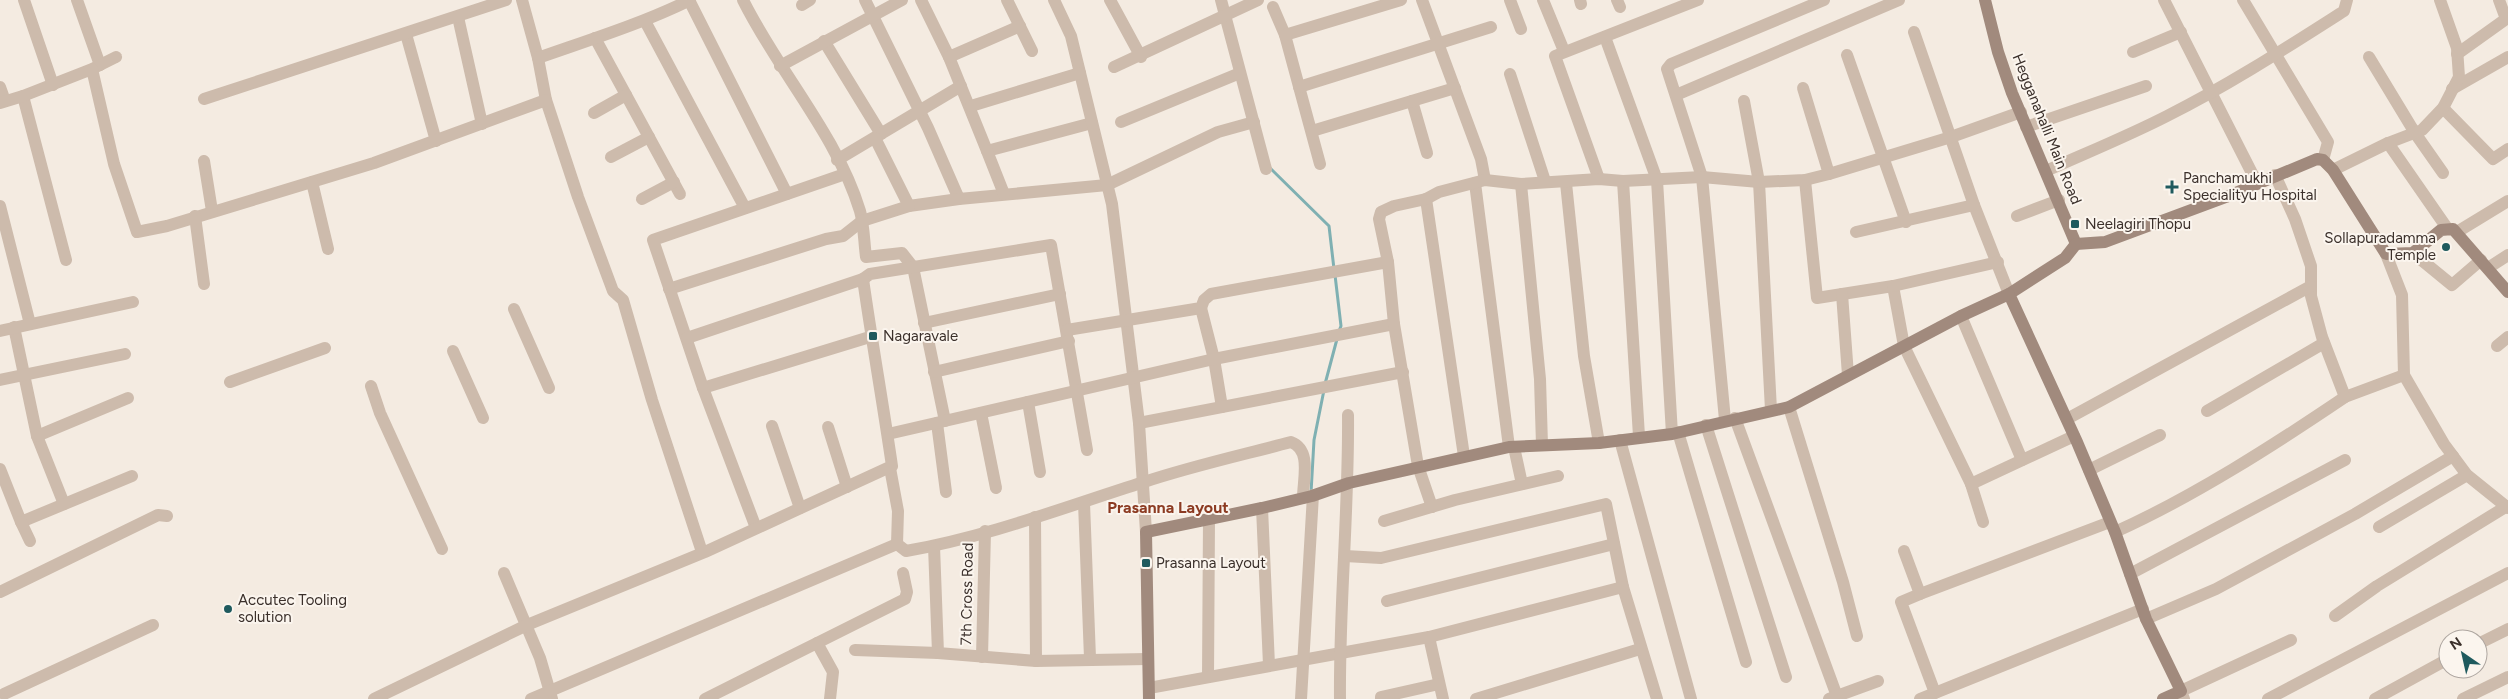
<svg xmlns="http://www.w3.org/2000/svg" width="2508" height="699" viewBox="0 0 2508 699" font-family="Figtree,sans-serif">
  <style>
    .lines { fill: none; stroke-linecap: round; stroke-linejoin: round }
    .stream { stroke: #7fb0b2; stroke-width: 3 }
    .street { stroke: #cdbbac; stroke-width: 12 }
    .secondary { stroke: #a18a7d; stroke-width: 12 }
    .poi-dot { fill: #1f5a5e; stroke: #fbf5ee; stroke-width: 2 }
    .labels { text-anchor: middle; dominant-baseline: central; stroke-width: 4; stroke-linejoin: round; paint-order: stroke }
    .street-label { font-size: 15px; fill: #3b302b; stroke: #fbf5ee }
    .poi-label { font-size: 15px; fill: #3b302b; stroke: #fbf5ee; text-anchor: start }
    .neighbourhood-label { font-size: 16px; font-weight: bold; fill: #8c3b22; stroke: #fbf5ee }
  </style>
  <rect width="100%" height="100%" fill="#f4ebe1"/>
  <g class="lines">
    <!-- stream -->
    <g class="stream">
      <polyline points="1270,168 1329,226 1334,269"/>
      <polyline points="1335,275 1341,326 1339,331"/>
      <polyline points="1325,384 1337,339"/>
      <polyline points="1311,493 1314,440 1324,390"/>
    </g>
    <!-- street -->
    <g class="street">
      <polyline points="24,0 53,85"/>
      <polyline points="77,0 100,65"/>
      <polyline points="522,0 538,58 546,100 578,197 613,291 623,300 652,400 702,552"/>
      <polyline points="689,0 787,194"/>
      <path d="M 743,0 C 778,71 837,135 860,211 C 864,225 864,242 866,257 L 902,253 L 913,267 L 945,421"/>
      <polyline points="865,0 928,128 959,199 1107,185 1218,132 1254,122"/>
      <polyline points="921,0 949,57 987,151 1092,123"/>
      <polyline points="1007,0 1032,51"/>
      <polyline points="1054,0 1071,36 1112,204 1139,423 1146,532"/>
      <polyline points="1110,0 1141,57"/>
      <polyline points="1221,0 1266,169"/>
      <polyline points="1422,0 1481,159 1485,180"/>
      <polyline points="1510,0 1521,29"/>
      <polyline points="1543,0 1564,51"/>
      <polyline points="1580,0 1581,4"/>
      <polyline points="1617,0 1620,7"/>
      <polyline points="2164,0 2257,183"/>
      <polyline points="2243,0 2328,142 2323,160"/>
      <polyline points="802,5 810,0"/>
      <polyline points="1273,7 1285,35 1320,164"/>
      <polyline points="458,17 482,124"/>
      <polyline points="645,21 745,208"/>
      <polyline points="1914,32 1974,205 2009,294"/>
      <polyline points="406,34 436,141"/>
      <polyline points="1285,35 1401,0"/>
      <polyline points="1605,37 1657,180 1672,434"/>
      <polyline points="595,38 680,194"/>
      <polyline points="824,41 881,134"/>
      <polyline points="2133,52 2181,32"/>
      <polyline points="2457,54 2506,19 2499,0"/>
      <polyline points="1847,55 1906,222"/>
      <polyline points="949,57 1020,26"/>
      <polyline points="2369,57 2415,133 2443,173"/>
      <path d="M 538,58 C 589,40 641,24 690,0"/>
      <polyline points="780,66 902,0"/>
      <polyline points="1114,67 1258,0"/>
      <polyline points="94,68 116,57"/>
      <polyline points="1510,74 1545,181"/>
      <polyline points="0,87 5,101"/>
      <polyline points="1299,87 1491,27"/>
      <polyline points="1803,88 1829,174"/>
      <polyline points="2452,89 2508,57"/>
      <polyline points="1676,95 1899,0"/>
      <polyline points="23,96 66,260"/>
      <polyline points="204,99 506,0"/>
      <polyline points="1412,101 1427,153"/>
      <polyline points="1744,101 1759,182 1771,410"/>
      <polyline points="0,103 23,96 92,69 114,164 137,232 167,226 374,163 546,100"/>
      <polyline points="971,106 1080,73"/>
      <polyline points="2443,108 2493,159 2508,149"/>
      <polyline points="594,113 626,95"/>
      <polyline points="1121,122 1240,73"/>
      <polyline points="2026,127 2146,86"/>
      <polyline points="1312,131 1455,88"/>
      <polyline points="2388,143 2447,228"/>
      <polyline points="987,151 1004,194"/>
      <polyline points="611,157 649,137"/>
      <polyline points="837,160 961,86"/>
      <polyline points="204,161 212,211"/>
      <polyline points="2333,170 2388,143 2422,130 2443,108 2459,77 2457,48 2440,0"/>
      <path d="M 2046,171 C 2086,153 2128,136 2167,116 C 2229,85 2286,48 2344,11 L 2347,0"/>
      <polyline points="2275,175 2295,219 2311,266 2311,296 2322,337 2345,397 2404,375"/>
      <polyline points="1599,179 1555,56 1698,0"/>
      <polyline points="1805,180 1817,298 1893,286 1904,346 1971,484 1983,522"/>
      <polyline points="1623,181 1639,436"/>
      <polyline points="312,182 328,249"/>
      <polyline points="1475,183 1509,447"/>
      <polyline points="1566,183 1584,356 1599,443"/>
      <polyline points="1521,184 1540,379 1542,445"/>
      <polyline points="642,199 674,182"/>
      <polyline points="1426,199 1464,456"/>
      <polyline points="0,206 30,324"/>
      <polyline points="909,206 959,199"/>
      <polyline points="195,216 204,284"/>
      <polyline points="2017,216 2059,200"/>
      <polyline points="1856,232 1974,205"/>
      <polyline points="2457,232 2508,201"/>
      <polyline points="2413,253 2452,285 2481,260"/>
      <polyline points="2386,254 2402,295 2404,375 2444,444 2467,475 2508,508"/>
      <polyline points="2488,268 2508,255"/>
      <polyline points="863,279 870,274 1051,245 1087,450"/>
      <polyline points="1893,286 1998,262"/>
      <polyline points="669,289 826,239 843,236 862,221 909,206 875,138"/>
      <polyline points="1842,294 1848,375"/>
      <polyline points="1201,308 1214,359 1222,407"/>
      <polyline points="514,309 549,388"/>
      <polyline points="1961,316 2022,460"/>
      <polyline points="924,323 1060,294"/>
      <polyline points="14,327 37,436 64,504"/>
      <polyline points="1067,330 1201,308 1204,300 1211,294 1388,262"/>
      <polyline points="0,331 133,302"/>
      <polyline points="2497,346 2508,337"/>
      <polyline points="453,351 483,418"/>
      <polyline points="934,372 1069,341"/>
      <polyline points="0,380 125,354"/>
      <polyline points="230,382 325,348"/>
      <polyline points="371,386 380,413 442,549"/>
      <polyline points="703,388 873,336"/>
      <polyline points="1028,402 1040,472"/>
      <polyline points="1789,407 1843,582 1857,636"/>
      <polyline points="2207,411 2324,343"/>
      <polyline points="981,413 996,488"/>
      <polyline points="1735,418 1838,699"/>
      <polyline points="2067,419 2311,286"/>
      <polyline points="1725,420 1702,177 1667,69 1671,64 1824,0"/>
      <polyline points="937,423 946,492"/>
      <polyline points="1139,423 1403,372"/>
      <polyline points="1706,425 1786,677"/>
      <polyline points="772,426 800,508"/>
      <polyline points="828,427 847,487"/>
      <polyline points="1678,432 1746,662"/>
      <polyline points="888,434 1214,359 1394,324"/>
      <polyline points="37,436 128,398"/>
      <polyline points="1620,440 1691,699"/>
      <polyline points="1514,447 1522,484"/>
      <path d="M 890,468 L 898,511 L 897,544 L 906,551 C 987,537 1065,507 1144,482 C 1192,466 1242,455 1291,442 C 1312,450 1303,479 1303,498"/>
      <polyline points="0,469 21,522 132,476"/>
      <polyline points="2089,470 2160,435"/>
      <polyline points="1971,484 2074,436"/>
      <polyline points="1084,503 1090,658"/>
      <polyline points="1432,507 1418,466 1394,324 1388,262 1379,219 1381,212 1394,206 1426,199 1439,192 1485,180 1521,184 1599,179 1623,181 1702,177 1759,182 1805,180 1829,174 1951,137 2021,112"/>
      <polyline points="1262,508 1269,665"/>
      <polyline points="1035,517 1036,661"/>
      <polyline points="1384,521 1455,500 1558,476"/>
      <polyline points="21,522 30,541"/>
      <polyline points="2379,527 2467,475"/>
      <polyline points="756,528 703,388 653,240 845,174"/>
      <path d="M 2115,532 C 2193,497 2274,445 2345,397"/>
      <polyline points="934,546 938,653 1036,661 1147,659"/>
      <polyline points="1904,551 1920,594 1901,602 1935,693"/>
      <polyline points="1345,556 1381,558 1606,504 1623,587 1657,699"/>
      <polyline points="504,573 540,658 552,699"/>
      <polyline points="2130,574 2345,460"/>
      <polyline points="0,592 158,515 167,516"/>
      <polyline points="1920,594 2110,522"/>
      <polyline points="1387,601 1614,544"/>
      <polyline points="2335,616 2377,586 2507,506"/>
      <polyline points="2146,619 2216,589 2355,514 2453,456"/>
      <polyline points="1429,637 1443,699"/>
      <polyline points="817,643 905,599 907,592 903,573"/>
      <polyline points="2478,644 2508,629"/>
      <polyline points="855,650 938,653"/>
      <polyline points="982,657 985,531"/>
      <polyline points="1208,677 1209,519"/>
      <polyline points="1149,688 1429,637 1623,587"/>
      <polyline points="4,694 153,625"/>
      <path d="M 374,699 L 527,625 L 705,552 L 892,466 C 883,404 872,342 863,279 L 687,338"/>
      <polyline points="531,699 897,544"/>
      <polyline points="705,699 817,643 833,672 830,699"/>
      <polyline points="1301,699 1313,495"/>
      <path d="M 1340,699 C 1339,604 1349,510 1348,415"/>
      <polyline points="1381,699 1381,697 1439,684"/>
      <polyline points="1476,699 1640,649"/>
      <polyline points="1829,699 1878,681"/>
      <polyline points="1920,699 2143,609"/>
      <polyline points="2184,699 2181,691 2291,640"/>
      <polyline points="2268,699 2508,573"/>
      <polyline points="2375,699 2448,659"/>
      <polyline points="2463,699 2508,677"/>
    </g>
    <!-- secondary -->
    <g class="secondary">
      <polyline points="1985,0 1998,52 2012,93 2076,244"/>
      <polyline points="2076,244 2105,242 2226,197 2317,159 2323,160 2333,170 2386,254 2413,253 2441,230 2453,229 2508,292"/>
      <polyline points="2076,244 2065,258 2009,294 2077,442 2115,532 2146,619 2181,691 2163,699"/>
      <polyline points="1149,699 1146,532 1262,508 1312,496 1349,483 1509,447 1599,443 1672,434 1789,407 1961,316 2009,294"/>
    </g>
  </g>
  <!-- markers -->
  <g class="poi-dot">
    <path d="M2169.5 179.5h5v5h5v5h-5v5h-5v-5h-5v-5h5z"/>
    <rect x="2070" y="219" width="10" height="10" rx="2.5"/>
    <circle cx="2446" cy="247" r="5"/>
    <rect x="868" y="331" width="10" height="10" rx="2.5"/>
    <rect x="1141" y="558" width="10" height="10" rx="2.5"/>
    <circle cx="228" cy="609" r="5"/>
  </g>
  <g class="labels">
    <!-- street labels -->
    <g class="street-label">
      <text transform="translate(2047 129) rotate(68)">Hegganahalli Main Road</text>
      <text transform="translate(967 594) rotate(-89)">7th Cross Road</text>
    </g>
    <!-- poi labels -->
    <g class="poi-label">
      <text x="2183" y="178">Panchamukhi<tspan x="2183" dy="17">Specialityu Hospital</tspan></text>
      <text x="2085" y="224">Neelagiri Thopu</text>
      <text x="2436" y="238" text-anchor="end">Sollapuradamma<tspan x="2436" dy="17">Temple</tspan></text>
      <text x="883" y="336">Nagaravale</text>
      <text x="1156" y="563">Prasanna Layout</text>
      <text x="238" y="600">Accutec Tooling<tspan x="238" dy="17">solution</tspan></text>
    </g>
    <!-- neighbourhood labels -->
    <g class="neighbourhood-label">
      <text x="1168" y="507">Prasanna Layout</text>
    </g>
  </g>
  <!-- north arrow -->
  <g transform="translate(2463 654) rotate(326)"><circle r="24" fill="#fbf5ee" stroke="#aea6a0"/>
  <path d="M0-4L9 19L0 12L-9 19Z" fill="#1f5a5e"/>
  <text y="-8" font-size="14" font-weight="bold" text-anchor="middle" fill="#3b302b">N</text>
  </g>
</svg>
